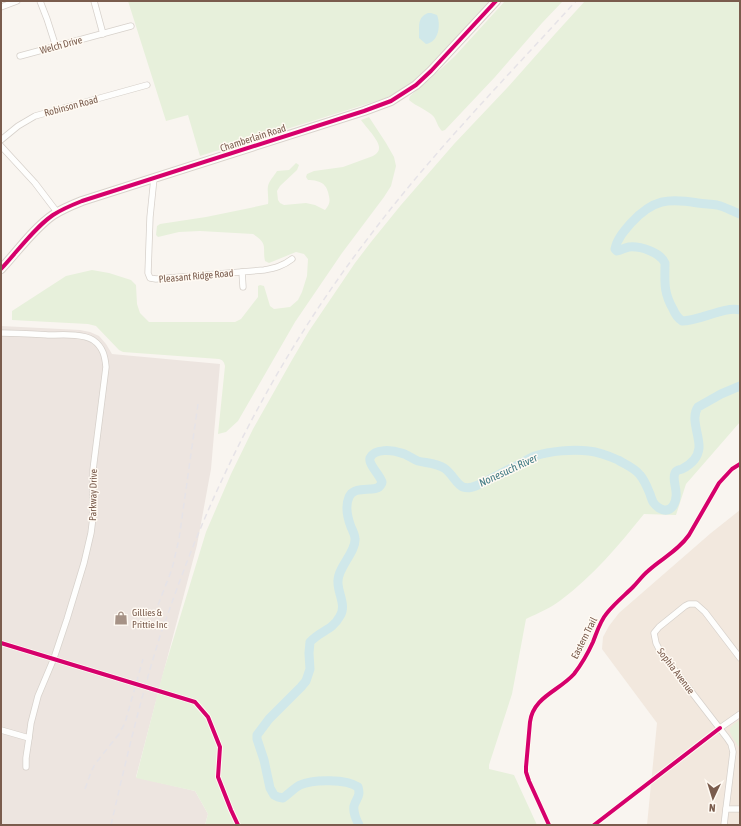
<svg xmlns="http://www.w3.org/2000/svg" width="741" height="826" viewBox="0 0 741 826" font-family="'Asap Condensed',sans-serif">
  <style>
    .residential { fill: #f2e8de }
    .industrial { fill: #ede5e0 }
    .green { fill: #e7f0db }
    .water { fill: #d0e8ea }
    .lines { fill: none; stroke-linecap: round; stroke-linejoin: round }
    .river { stroke: #d0e8ea; stroke-width: 9 }
    .street-casing { stroke: #d7d1cb; stroke-width: 7 }
    .secondary-casing { stroke: #d9d2cb; stroke-width: 10 }
    .street { stroke: #fefefd; stroke-width: 5.5 }
    .secondary { stroke: #fefefd; stroke-width: 8 }
    .rail { stroke: #e6e3e7; stroke-width: 1.5; stroke-dasharray: 6 4; stroke-linecap: butt }
    .cycleway-casing { stroke: #fffaf3; stroke-width: 6 }
    .cycleway { stroke: #d6006c; stroke-width: 4 }
    .labels { text-anchor: middle; dominant-baseline: central; stroke-width: 3; stroke-linejoin: round; paint-order: stroke }
    .street-label { font-size: 10px; fill: #7a5c4d; stroke: #fffaf3 }
    .poi-label { font-size: 10px; fill: #7a5c4d; stroke: #fffaf3; text-anchor: start }
    .water-label { font-size: 11px; font-style: italic; fill: #437c86; stroke: #fffaf3 }
  </style>
  <rect width="100%" height="100%" fill="#f9f5f0"/>
  <!-- residential -->
  <polygon class="residential" points="740,510 740,825 647,825 657,723 602,649 603,637 609,626 619,613 711,533"/>
  <!-- industrial -->
  <polygon class="industrial" points="1,326 80,330 90,332 99,336 106,344 112,354 220,364 211,469 197,545 136,777 195,791 208,814 205,825 1,825"/>
  <!-- green -->
  <g class="green">
    <path d="M 128,1 L 491,1 L 425,72 C 413,83 401,91 386,98 L 200,156 L 188,115 L 166,121 Z"/>
    <path d="M 505,1 L 563,1 L 542,23 L 495,77 L 445,130 L 442,131 C 438,127 437,122 434,117 C 428,110 417,107 409,100 L 410,96 L 430,79 L 455,56 Z"/>
    <path d="M 585,1 L 740,1 L 740,422 L 686,484 L 676,515 L 644,514 C 619,545 593,576 561,600 C 551,608 538,613 526,619 L 512,694 L 489,765 L 489,769 L 514,775 L 537,825 L 205,825 L 208,814 L 195,791 L 136,778 L 163,673 L 206,532 L 231,474 L 253,429 L 292,360 L 309,331 L 355,263 L 371,242 L 401,205 L 454,144 L 507,88 L 555,34 Z"/>
    <path d="M 369,117 L 386,143 L 394,157 L 396,166 L 391,186 L 384,197 L 342,253 L 295,322 L 238,421 L 226,432 L 218,434 L 225,366 C 224,362 223,360 219,359 L 123,352 L 119,350 L 96,326 L 88,324 L 12,320 L 12,311 L 66,276 L 92,270 L 109,273 L 131,280 L 136,285 L 137,304 L 140,313 L 149,322 L 235,322 L 241,319 L 258,297 L 258,286 L 260,285 L 264,286 L 270,306 L 274,309 L 290,307 L 298,300 L 302,292 L 307,276 L 308,259 L 304,254 L 296,252 L 269,263 L 265,261 C 262,247 269,244 253,234 L 200,231 L 179,232 L 158,237 L 156,235 L 157,226 L 160,224 L 206,217 L 250,208 L 268,204 C 269,198 267,192 268,186 C 269,181 274,176 277,171 L 289,170 L 296,163 L 299,165 L 297,170 L 280,186 L 277,191 L 278,200 L 280,203 L 284,205 L 306,203 L 315,205 L 325,210 C 331,203 330,200 328,192 C 327,190 327,188 325,186 C 322,181 313,180 308,180 L 306,177 L 307,174 L 314,171 L 343,167 L 373,156 C 376,154 379,152 379,148 C 380,141 365,126 361,120 Z"/>
    <path d="M 740,720 L 740,746 L 738,746 C 736,742 728,732 730,729 C 731,725 737,722 740,720 Z"/>
  </g>
  <!-- water -->
  <path class="water" d="M 428,13 L 431,13 L 437,15 C 441,25 439,42 426,44 L 419,38 C 420,28 416,18 428,13 Z"/>
  <g class="lines">
    <!-- river -->
    <g class="river">
      <path d="M 740,214 C 732,211 725,207 717,205 C 711,204 704,204 698,203 C 668,198 653,199 631,223 C 624,231 617,239 615,249 L 617,251 C 621,250 624,248 629,247 C 640,246 660,252 665,263 C 665,281 663,292 673,309 C 675,314 678,318 682,321 C 700,321 724,306 740,310"/>
      <path d="M 359,825 C 356,819 353,813 354,806 C 356,798 361,797 358,787 C 347,779 313,779 300,785 C 294,788 289,794 283,798 L 278,797 L 274,795 L 270,788 L 264,760 L 257,739 L 257,735 L 269,719 L 301,687 L 306,681 L 310,669 L 309,653 L 310,642 C 321,630 332,631 340,616 C 347,605 337,592 338,581 C 338,567 356,552 355,539 C 355,535 353,531 351,527 C 348,519 345,506 349,497 C 354,485 372,492 379,487 C 380,486 382,483 382,482 C 380,475 368,464 370,458 C 374,448 393,450 401,453 C 407,454 412,459 418,461 C 426,463 437,463 444,468 C 452,473 456,484 463,487 C 469,489 473,487 478,485 C 491,479 503,472 516,466 C 522,463 528,459 535,456 C 550,451 573,449 589,451 C 599,452 609,456 618,460 C 625,464 635,468 640,475 C 645,481 647,487 650,494 C 651,497 652,500 653,502 C 658,509 667,514 673,506 C 681,493 671,481 675,473 C 676,470 680,470 682,469 C 690,465 698,458 699,448 C 700,436 690,418 698,407 L 721,394 L 740,386"/>
    </g>
    <!-- street casing -->
    <g class="street-casing">
      <g id="street">
        <polyline points="40,1 47,19 56,47"/>
        <polyline points="94,1 103,34"/>
        <polyline points="1,7 17,1"/>
        <polyline points="20,56 131,26"/>
        <polyline points="1,140 18,126 35,116 147,85"/>
        <polyline points="1,146 35,183 57,212"/>
        <path d="M 154,178 L 150,217 L 148,273 L 150,278 L 156,279 L 264,270 C 275,268 283,266 292,259"/>
        <polyline points="242,272 243,287"/>
        <path d="M 1,333 C 17,333 32,334 48,335 C 60,335 82,333 93,340 C 103,347 105,356 106,367 L 93,470 L 93,517 L 91,533 L 84,563 L 67,619 L 54,658 L 38,696 L 31,723 L 29,738 L 1,730"/>
        <polyline points="720,728 740,714"/>
        <polyline points="26,767 26,758 29,738"/>
        <polyline points="726,809 740,809"/>
        <polyline points="724,825 733,752 731,744 727,738 660,651 656,643 654,633 659,627 685,606 689,604 696,604 705,612 740,658"/>
      </g>
    </g>
    <!-- secondary casing -->
    <g class="secondary-casing">
      <path id="secondary" d="M 1,269 C 17,252 34,228 53,215 C 62,209 72,205 82,201 L 364,111 L 391,101 L 416,85 L 431,71 L 496,1"/>
    </g>
    <!-- street -->
    <use href="#street" class="street"/>
    <!-- secondary -->
    <use href="#secondary" class="secondary"/>
    <!-- rail -->
    <g class="rail">
      <polyline points="158,605 172,569 179,539 198,404"/>
      <polyline points="85,789 91,772 95,764 119,734 125,723 143,659"/>
      <path d="M 111,825 C 126,760 141,696 161,633 C 167,616 173,600 179,583 C 225,458 290,339 372,233 C 434,151 507,77 576,1"/>
    </g>
    <!-- cycleway casing -->
    <g class="cycleway-casing">
      <g id="cycleway">
        <path d="M 1,269 C 17,252 34,228 53,215 C 62,209 72,205 82,201 L 364,111 L 391,101 L 416,85 L 431,71 L 496,1"/>
        <polyline points="1,643 195,702 208,717 220,747 218,777 231,810 238,825"/>
        <path d="M 549,825 L 529,781 L 526,772 L 526,767 L 530,722 C 533,697 559,691 574,674 C 581,665 588,653 593,642 C 597,632 600,621 607,613 C 615,603 625,595 633,587 C 638,582 642,576 648,571 C 662,558 677,552 689,535 L 719,483 L 732,469 L 740,464"/>
        <polyline points="594,825 720,728"/>
      </g>
    </g>
    <!-- cycleway -->
    <use href="#cycleway" class="cycleway"/>
  </g>
  <!-- icons -->
  <defs>
    <g id="shop-bare" transform="scale(1.08)"><path d="M-5-2.5h2.3a2.7 3.5 0 0 1 5.4 0H5L5.5 6h-11ZM-1.5-2.5h3a1.5 2.3 0 0 0-3 0Z" fill="#a69286" stroke="#fffaf3" stroke-width="2.5" paint-order="stroke"/></g>
  </defs>
  <g fill-rule="evenodd">
    <use href="#shop-bare" x="121" y="618"/>
  </g>
  <g class="labels">
    <!-- street labels -->
    <g class="street-label">
      <text transform="translate(61 45) rotate(-15)">Welch Drive</text>
      <text transform="translate(71 106) rotate(-15)">Robinson Road</text>
      <text transform="translate(253 138) rotate(-18)">Chamberlain Road</text>
      <text transform="translate(196 276) rotate(-5)">Pleasant Ridge Road</text>
      <text transform="translate(93 495) rotate(-89)">Parkway Drive</text>
      <text transform="translate(584 638) rotate(-63)">Eastern Trail</text>
      <text transform="translate(676 671) rotate(53)">Sophia Avenue</text>
    </g>
    <!-- poi labels -->
    <g class="poi-label">
      <text x="132" y="612">Gillies &amp;<tspan x="132" dy="12">Prittie Inc</tspan></text>
    </g>
    <!-- water labels -->
    <g class="water-label">
      <text transform="translate(508 470) rotate(-25)">Nonesuch River</text>
    </g>
  </g>
  <!-- border -->
  <rect width="741" height="826" fill="none" stroke="#7a5c4d" stroke-width="4"/>
  <!-- north arrow -->
  <g transform="translate(713 798) rotate(184)" stroke="#fffaf3" stroke-width="3" paint-order="stroke">
  <path d="M0-3L7 15L0 10L-7 15Z" fill="#7a5c4d"/>
  <text y="-6" font-size="11" font-weight="bold" text-anchor="middle" fill="#7a5c4d">N</text>
  </g>
</svg>
